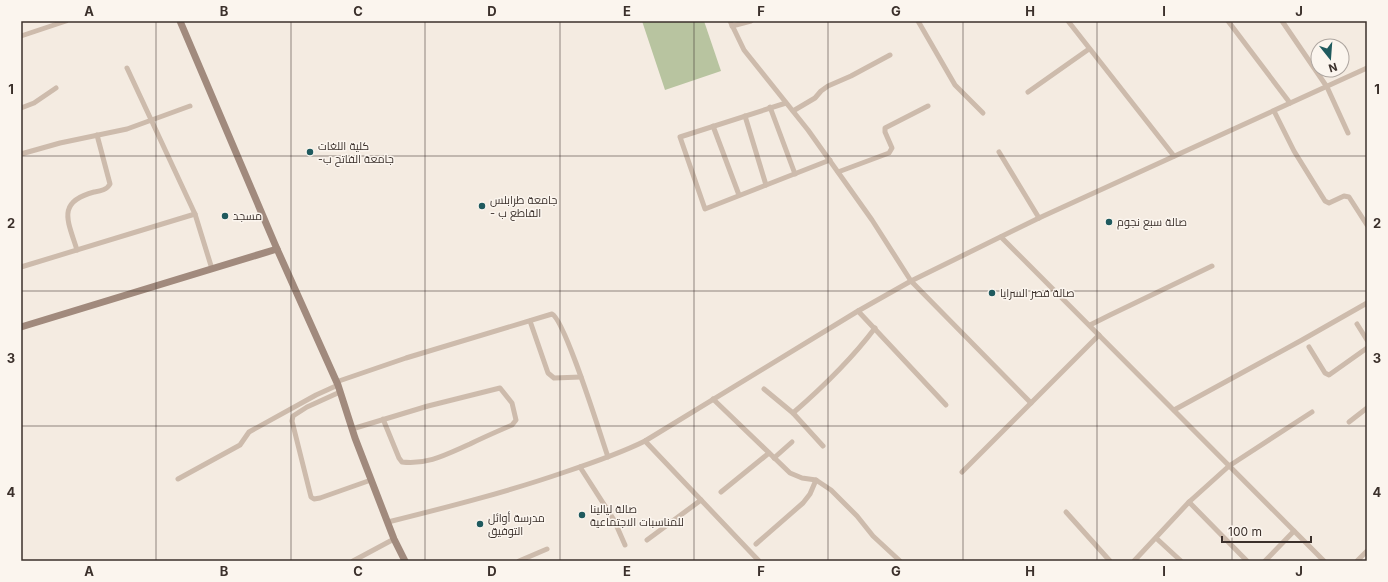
<svg xmlns="http://www.w3.org/2000/svg" width="1388" height="582" viewBox="0 0 1388 582" font-family="Inter,Cairo,sans-serif">
  <style>
    .green { fill: #b8c4a0 }
    .lines { fill: none; stroke-linecap: round; stroke-linejoin: round }
    .street { stroke: #cdbbac; stroke-width: 5 }
    .secondary { stroke: #a18a7d; stroke-width: 7 }
    .grid { fill: none; stroke: #3b302b; stroke-width: 1; stroke-opacity: 0.55 }
    .poi-dot { fill: #1f5a5e; stroke: #fbf5ee; stroke-width: 1.5 }
    .labels { text-anchor: middle; dominant-baseline: central; stroke-width: 3; stroke-linejoin: round; paint-order: stroke }
    .poi-label { font-size: 11px; fill: #3b302b; stroke: #fbf5ee; text-anchor: start }
    .neatline { fill: none; stroke: #3b302b; stroke-width: 1.5 }
    .grid-label { font-size: 13px; text-anchor: middle; font-weight: bold; fill: #3b302b }
  </style>
  <rect width="100%" height="100%" fill="#f4ebe1"/>
  <!-- green -->
  <polygon class="green" points="642,21 704,21 721,71 665,90"/>
  <g class="lines">
    <!-- street -->
    <g class="street">
      <polyline points="730,21 744,50 808,130 872,220 911,281 1031,403"/>
      <polyline points="918,21 955,85 983,113"/>
      <polyline points="1068,21 1174,156"/>
      <polyline points="1228,21 1290,103"/>
      <polyline points="1282,21 1327,87 1348,133"/>
      <polyline points="732,26 751,21"/>
      <polyline points="21,36 66,21"/>
      <polyline points="127,68 195,214 212,269"/>
      <polyline points="1028,92 1089,49"/>
      <polyline points="786,103 680,137 705,209 830,160"/>
      <polyline points="770,107 795,174"/>
      <polyline points="21,108 34,103 56,88"/>
      <polyline points="793,111 815,98 821,91 828,86 851,76 890,55"/>
      <polyline points="1274,111 1294,151 1325,201 1329,203 1344,196 1349,197 1367,225"/>
      <polyline points="745,116 766,185"/>
      <polyline points="713,126 739,195"/>
      <polyline points="999,152 1039,218"/>
      <polyline points="21,154 60,143 127,129 190,106"/>
      <polyline points="838,172 889,153 892,148 885,132 885,128 928,106"/>
      <polyline points="1001,237 1324,561"/>
      <path d="M 77,250 C 68,221 56,202 94,192 C 100,191 107,190 110,184 L 97,135"/>
      <polyline points="21,267 195,214"/>
      <polyline points="858,311 946,405"/>
      <polyline points="530,321 548,373 554,378 581,377"/>
      <polyline points="1357,324 1367,340"/>
      <polyline points="1090,325 1110,315 1212,266"/>
      <polyline points="1309,347 1325,373 1329,375 1367,348"/>
      <path d="M 336,382 L 406,358 L 552,314 C 565,320 601,437 608,457"/>
      <polyline points="764,389 793,413 823,446"/>
      <polyline points="340,392 307,407 293,416 292,421 311,497 314,499 320,498 371,480"/>
      <polyline points="713,399 790,473 802,478 816,480 831,490 857,516 873,536 900,561"/>
      <polyline points="1174,410 1302,340 1367,303"/>
      <path d="M 793,413 C 823,387 851,360 875,328"/>
      <polyline points="1349,422 1367,408"/>
      <path d="M 352,429 L 428,406 L 500,388 L 512,403 L 516,420 L 512,425 C 498,431 484,437 470,444 C 447,454 428,465 402,462 L 399,458 L 383,419"/>
      <polyline points="645,441 759,561"/>
      <polyline points="774,458 792,442"/>
      <polyline points="580,467 614,520 625,545"/>
      <polyline points="962,472 1099,335"/>
      <polyline points="178,479 240,445 249,432 316,395 338,385"/>
      <polyline points="721,492 769,453"/>
      <polyline points="1189,502 1247,561"/>
      <polyline points="1066,512 1110,561"/>
      <path d="M 388,522 C 448,507 507,492 565,472 C 592,463 619,454 645,441 L 858,311 L 911,281 L 1039,218 L 1367,68"/>
      <polyline points="1156,538 1181,561"/>
      <polyline points="647,540 701,500"/>
      <polyline points="756,544 803,503 810,494 816,480"/>
      <polyline points="353,561 394,539"/>
      <polyline points="519,561 547,549"/>
      <polyline points="1134,561 1189,502 1229,466 1312,412"/>
      <polyline points="1265,561 1294,531"/>
      <polyline points="1357,561 1367,551"/>
    </g>
    <!-- secondary -->
    <g class="secondary">
      <polyline points="180,21 277,249 338,385 355,438 394,539 405,561"/>
      <polyline points="21,327 277,249"/>
    </g>
  </g>
  <!-- grid -->
  <path class="grid" d="M 156,21 L 156,561M 291,21 L 291,561M 425,21 L 425,561M 560,21 L 560,561M 694,21 L 694,561M 828,21 L 828,561M 963,21 L 963,561M 1097,21 L 1097,561M 1232,21 L 1232,561M 21,156 L 1367,156M 21,291 L 1367,291M 21,426 L 1367,426"/>
  <!-- markers -->
  <g class="poi-dot">
    <circle cx="310" cy="152" r="4"/>
    <circle cx="482" cy="206" r="4"/>
    <circle cx="225" cy="216" r="4"/>
    <circle cx="1109" cy="222" r="4"/>
    <circle cx="992" cy="293" r="4"/>
    <circle cx="582" cy="515" r="4"/>
    <circle cx="480" cy="524" r="4"/>
  </g>
  <g class="labels">
    <!-- poi labels -->
    <g class="poi-label">
      <text x="318" y="146">كلية اللغات<tspan x="318" dy="13">-جامعة الفاتح ب</tspan></text>
      <text x="490" y="200">جامعة طرابلس<tspan x="490" dy="13">- القاطع ب</tspan></text>
      <text x="233" y="216">مسجد</text>
      <text x="1117" y="222">صالة سبع نجوم</text>
      <text x="1000" y="293">صالة قصر السرايا</text>
      <text x="590" y="509">صالة ليالينا<tspan x="590" dy="13">للمناسبات الاجتماعية</tspan></text>
      <text x="488" y="518">مدرسة أوائل<tspan x="488" dy="13">التوفيق</tspan></text>
    </g>
  </g>
  <!-- border -->
  <rect width="1388" height="582" fill="none" stroke="#fbf5ee" stroke-width="44"/>
  <!-- north arrow -->
  <g transform="translate(1330 58) rotate(163)"><circle r="19" fill="#fbf5ee" stroke="#aea6a0"/>
  <path d="M0-3L7 15L0 10L-7 15Z" fill="#1f5a5e"/>
  <text y="-6" font-size="11" font-weight="bold" text-anchor="middle" fill="#3b302b">N</text>
  </g>
  <!-- scale -->
  <path d="M1222 536v6h89v-6" fill="none" stroke="#3b302b" stroke-width="2"/>
  <text x="1228" y="536" font-size="12" fill="#3b302b" stroke="#fbf5ee" stroke-width="3" paint-order="stroke">100 m</text>
  <rect x="22" y="22" width="1344" height="538" class="neatline"/>
  <g class="grid-label">
    <text x="89" y="16">A</text>
    <text x="224" y="16">B</text>
    <text x="358" y="16">C</text>
    <text x="492" y="16">D</text>
    <text x="627" y="16">E</text>
    <text x="761" y="16">F</text>
    <text x="896" y="16">G</text>
    <text x="1030" y="16">H</text>
    <text x="1164" y="16">I</text>
    <text x="1299" y="16">J</text>
    <text x="11" y="94">1</text>
    <text x="1377" y="94">1</text>
    <text x="11" y="228">2</text>
    <text x="1377" y="228">2</text>
    <text x="11" y="363">3</text>
    <text x="1377" y="363">3</text>
    <text x="11" y="497">4</text>
    <text x="1377" y="497">4</text>
    <text x="89" y="576">A</text>
    <text x="224" y="576">B</text>
    <text x="358" y="576">C</text>
    <text x="492" y="576">D</text>
    <text x="627" y="576">E</text>
    <text x="761" y="576">F</text>
    <text x="896" y="576">G</text>
    <text x="1030" y="576">H</text>
    <text x="1164" y="576">I</text>
    <text x="1299" y="576">J</text>
  </g>
</svg>
